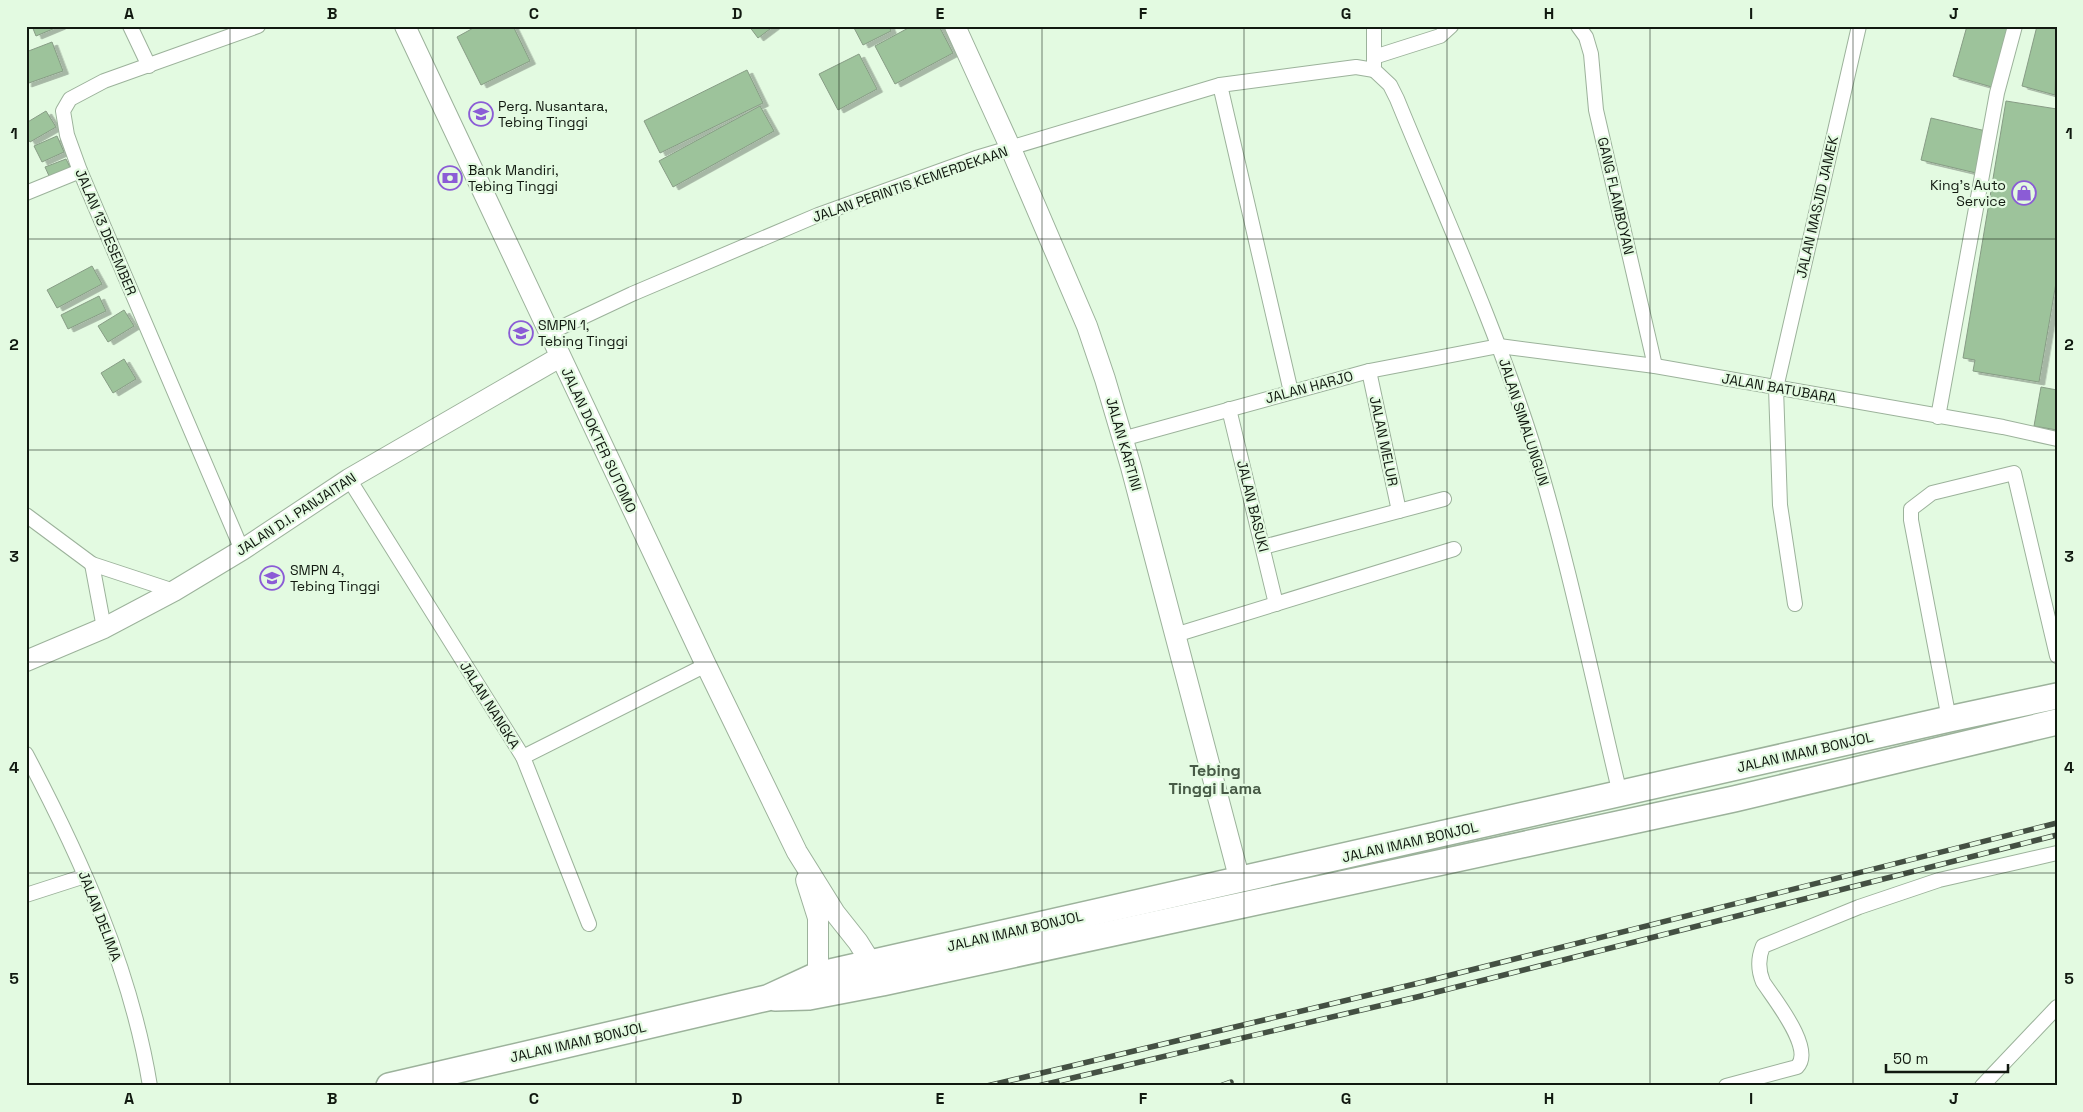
<svg xmlns="http://www.w3.org/2000/svg" width="2083" height="1112" viewBox="0 0 2083 1112" font-family="'Space Grotesk',sans-serif">
  <style>
    .building { fill: #9dc39b; stroke: #879c85; filter: url(#shadow) }
    .lines { fill: none; stroke-linecap: round; stroke-linejoin: round }
    .street-casing { stroke: #9cb29b; stroke-width: 16 }
    .secondary-casing { stroke: #9cb29b; stroke-width: 22 }
    .highway-casing { stroke: #9cb29b; stroke-width: 28 }
    .street { stroke: #fff; stroke-width: 14 }
    .secondary { stroke: #fff; stroke-width: 20 }
    .highway { stroke: #fff; stroke-width: 25 }
    .rail-casing { stroke: #445043; stroke-width: 5.5 }
    .rail { stroke: #e3fae1; stroke-width: 4; stroke-dasharray: 11; stroke-linecap: butt }
    .grid { fill: none; stroke: #111910; stroke-width: 1; stroke-opacity: 0.55 }
    .labels { text-anchor: middle; dominant-baseline: central; stroke-width: 4.5; stroke-linejoin: round; paint-order: stroke }
    .poi-label { font-size: 14px; fill: #111910; stroke: #e3fae1; text-anchor: start }
    .street-label { font-size: 14px; fill: #111910; stroke: #e3fae1 }
    .quarter-label { font-size: 16px; font-weight: bold; fill: #475a46; stroke: #e3fae1 }
    .neatline { fill: none; stroke: #111910; stroke-width: 2 }
    .grid-label { font-size: 16px; text-anchor: middle; font-weight: bold; fill: #111910 }
  </style>
  <defs>
    <filter id="shadow"><feDropShadow dx="5.5" dy="3" stdDeviation="0" flood-color="#0004"/></filter>
  </defs>
  <rect width="100%" height="100%" fill="#e3fae1"/>
  <!-- building -->
  <g class="building">
    <polygon points="32,26 60,26 36,36"/>
    <polygon points="477,26 513,26 530,61 481,85 457,37"/>
    <polygon points="749,26 774,26 758,38"/>
    <polygon points="853,26 889,26 891,31 863,45"/>
    <polygon points="912,26 939,26 953,53 895,84 875,46"/>
    <polygon points="1967,26 2009,26 1992,87 1953,76"/>
    <polygon points="2037,26 2057,26 2055,95 2022,86"/>
    <polygon points="52,42 63,71 26,84 26,52"/>
    <polygon points="859,54 877,89 838,110 819,74"/>
    <polygon points="747,70 763,103 660,153 644,121"/>
    <polygon points="2006,101 2057,109 2057,277 2039,382 1973,371 1975,360 1963,358"/>
    <polygon points="760,106 774,131 673,187 659,161"/>
    <polygon points="46,111 56,127 30,142 26,136 26,123"/>
    <polygon points="1931,118 1986,131 1976,173 1921,160"/>
    <polygon points="57,136 64,152 42,162 34,146"/>
    <polygon points="66,159 71,169 50,178 45,167"/>
    <polygon points="92,266 102,284 57,308 47,290"/>
    <polygon points="99,296 106,311 68,329 61,315"/>
    <polygon points="124,310 134,326 108,342 98,326"/>
    <polygon points="124,359 136,379 113,393 101,373"/>
    <polygon points="2041,387 2057,390 2057,430 2034,426"/>
  </g>
  <g class="lines">
    <!-- street casing -->
    <g class="street-casing">
      <g id="street">
        <polyline points="130,26 149,66"/>
        <polyline points="1578,26 1586,37 1591,54 1596,110 1655,366"/>
        <polyline points="1374,57 1440,36 1451,26"/>
        <polyline points="1374,66 1374,26"/>
        <path d="M 1374,70 L 1390,85 L 1397,99 C 1444,214 1496,327 1533,445 C 1568,559 1592,677 1620,794"/>
        <polyline points="1220,85 1291,392"/>
        <polyline points="26,193 80,171"/>
        <polyline points="549,333 632,294 818,215 976,158 1220,85 1356,67 1374,70"/>
        <polyline points="1369,371 1399,511"/>
        <polyline points="1229,409 1276,604"/>
        <polyline points="1938,417 1997,93 2015,26"/>
        <polyline points="1122,439 1369,371 1499,346 1655,366 2003,427 2057,439"/>
        <polyline points="349,479 523,757 589,924"/>
        <polyline points="26,515 92,564 174,591"/>
        <polyline points="1263,547 1444,499"/>
        <polyline points="242,550 80,171 67,135 63,111 70,99 104,81 258,26"/>
        <polyline points="92,564 104,628"/>
        <polyline points="1795,604 1780,505 1776,388 1859,26"/>
        <polyline points="1175,635 1454,549"/>
        <polyline points="1949,719 1911,520 1911,509 1932,493 2014,473 2057,656"/>
        <path d="M 26,754 C 81,858 131,969 150,1086"/>
        <polyline points="523,757 706,665"/>
        <polyline points="26,895 85,876"/>
        <path d="M 1726,1086 L 1797,1067 C 1815,1049 1774,999 1763,982 C 1758,970 1758,958 1763,946 L 1859,907 L 1939,880 L 2057,853"/>
        <polyline points="1982,1086 2057,1007"/>
      </g>
    </g>
    <!-- secondary casing -->
    <g class="secondary-casing">
      <g id="secondary">
        <polyline points="405,26 706,665 797,852 835,913 858,942 878,974"/>
        <polyline points="955,26 1011,149 1087,326 1105,379 1131,467 1240,881"/>
        <polyline points="26,661 104,628 174,591 242,550 349,479 560,357"/>
        <polyline points="806,880 818,918 818,989"/>
      </g>
    </g>
    <!-- highway casing -->
    <g class="highway-casing">
      <g id="highway">
        <polyline points="775,998 809,997 882,983 1734,799 2057,722"/>
        <polyline points="389,1086 767,998 817,975 1949,719 2057,696"/>
      </g>
    </g>
    <!-- street -->
    <use href="#street" class="street"/>
    <!-- secondary -->
    <use href="#secondary" class="secondary"/>
    <!-- highway -->
    <use href="#highway" class="highway"/>
    <!-- rail casing -->
    <g class="rail-casing">
      <g id="rail">
        <polyline points="987,1086 1419,983 2057,823"/>
        <polyline points="1038,1086 1417,997 2057,835"/>
        <polyline points="1220,1086 1231,1082"/>
      </g>
    </g>
    <!-- rail -->
    <use href="#rail" class="rail"/>
  </g>
  <!-- grid -->
  <path class="grid" d="M 230,26 L 230,1086M 433,26 L 433,1086M 636,26 L 636,1086M 839,26 L 839,1086M 1042,26 L 1042,1086M 1244,26 L 1244,1086M 1447,26 L 1447,1086M 1650,26 L 1650,1086M 1853,26 L 1853,1086M 26,239 L 2057,239M 26,450 L 2057,450M 26,662 L 2057,662M 26,873 L 2057,873"/>
  <!-- icons -->
  <defs>
    <g id="school-ring" transform="scale(1.25)"><circle r="9.5" fill="#e3fae1" stroke="#8b5cd6" stroke-width="1.5"/><path d="M0-5L7-2L0 1L-7-2ZM-4 1L0 2.5L4 1V4Q0 6-4 4Z" fill="#8b5cd6"/></g>
    <g id="bank-ring" transform="scale(1.25)"><circle r="9.5" fill="#e3fae1" stroke="#8b5cd6" stroke-width="1.5"/><path d="M-6-4H6V4H-6ZM0-2.3a2.3 2.3 0 1 0 0 4.6a2.3 2.3 0 1 0 0-4.6Z" fill="#8b5cd6"/></g>
    <g id="shop-ring" transform="scale(1.25)"><circle r="9.5" fill="#e3fae1" stroke="#8b5cd6" stroke-width="1.5"/><path d="M-5-2.5h2.3a2.7 3.5 0 0 1 5.4 0H5L5.5 6h-11ZM-1.5-2.5h3a1.5 2.3 0 0 0-3 0Z" fill="#8b5cd6"/></g>
  </defs>
  <g fill-rule="evenodd">
    <use href="#school-ring" x="481" y="114"/>
    <use href="#bank-ring" x="450" y="178"/>
    <use href="#shop-ring" x="2024" y="193"/>
    <use href="#school-ring" x="521" y="333"/>
    <use href="#school-ring" x="272" y="578"/>
  </g>
  <g class="labels">
    <!-- poi labels -->
    <g class="poi-label">
      <text x="498" y="106">Perg. Nusantara,<tspan x="498" dy="16">Tebing Tinggi</tspan></text>
      <text x="468" y="170">Bank Mandiri,<tspan x="468" dy="16">Tebing Tinggi</tspan></text>
      <text x="2006" y="185" text-anchor="end">King's Auto<tspan x="2006" dy="16">Service</tspan></text>
      <text x="538" y="325">SMPN 1,<tspan x="538" dy="16">Tebing Tinggi</tspan></text>
      <text x="290" y="570">SMPN 4,<tspan x="290" dy="16">Tebing Tinggi</tspan></text>
    </g>
    <!-- street labels -->
    <g class="street-label">
      <text transform="translate(910 184) rotate(-19)">JALAN PERINTIS KEMERDEKAAN</text>
      <text transform="translate(1616 196) rotate(77)">GANG FLAMBOYAN</text>
      <text transform="translate(1817 207) rotate(-77)">JALAN MASJID JAMEK</text>
      <text transform="translate(106 232) rotate(67)">JALAN 13 DESEMBER</text>
      <text transform="translate(1309 387) rotate(-15)">JALAN HARJO</text>
      <text transform="translate(1779 388) rotate(10)">JALAN BATUBARA</text>
      <text transform="translate(1524 422) rotate(72)">JALAN SIMALUNGUN</text>
      <text transform="translate(599 440) rotate(65)">JALAN DOKTER SUTOMO</text>
      <text transform="translate(1384 441) rotate(78)">JALAN MELUR</text>
      <text transform="translate(1124 444) rotate(74)">JALAN KARTINI</text>
      <text transform="translate(1253 506) rotate(76)">JALAN BASUKI</text>
      <text transform="translate(296 514) rotate(-33)">JALAN D.I. PANJAITAN</text>
      <text transform="translate(490 705) rotate(58)">JALAN NANGKA</text>
      <text transform="translate(1805 752) rotate(-13)">JALAN IMAM BONJOL</text>
      <text transform="translate(1410 842) rotate(-13)">JALAN IMAM BONJOL</text>
      <text transform="translate(100 916) rotate(69)">JALAN DELIMA</text>
      <text transform="translate(1015 931) rotate(-13)">JALAN IMAM BONJOL</text>
      <text transform="translate(578 1042) rotate(-13)">JALAN IMAM BONJOL</text>
    </g>
    <!-- quarter labels -->
    <g class="quarter-label">
      <text x="1215" y="770">Tebing<tspan x="1215" dy="18">Tinggi Lama</tspan></text>
    </g>
  </g>
  <!-- border -->
  <rect width="2083" height="1112" fill="none" stroke="#e3fae1" stroke-width="55"/>
  <!-- scale -->
  <path d="M1886 1064v8h122v-8" fill="none" stroke="#111910" stroke-width="2.5"/>
  <text x="1893" y="1064" font-size="15" fill="#111910" stroke="#e3fae1" stroke-width="4" paint-order="stroke">50 m</text>
  <rect x="28" y="28" width="2028" height="1056" class="neatline"/>
  <g class="grid-label">
    <text x="129" y="19">A</text>
    <text x="332" y="19">B</text>
    <text x="534" y="19">C</text>
    <text x="737" y="19">D</text>
    <text x="940" y="19">E</text>
    <text x="1143" y="19">F</text>
    <text x="1346" y="19">G</text>
    <text x="1549" y="19">H</text>
    <text x="1751" y="19">I</text>
    <text x="1954" y="19">J</text>
    <text x="14" y="139">1</text>
    <text x="2069" y="139">1</text>
    <text x="14" y="350">2</text>
    <text x="2069" y="350">2</text>
    <text x="14" y="562">3</text>
    <text x="2069" y="562">3</text>
    <text x="14" y="773">4</text>
    <text x="2069" y="773">4</text>
    <text x="14" y="984">5</text>
    <text x="2069" y="984">5</text>
    <text x="129" y="1104">A</text>
    <text x="332" y="1104">B</text>
    <text x="534" y="1104">C</text>
    <text x="737" y="1104">D</text>
    <text x="940" y="1104">E</text>
    <text x="1143" y="1104">F</text>
    <text x="1346" y="1104">G</text>
    <text x="1549" y="1104">H</text>
    <text x="1751" y="1104">I</text>
    <text x="1954" y="1104">J</text>
  </g>
</svg>
